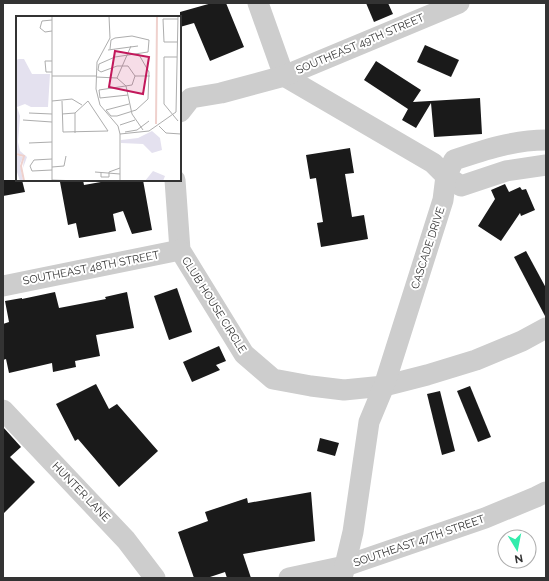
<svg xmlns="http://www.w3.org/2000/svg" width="549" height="581" viewBox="0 0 549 581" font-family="Raleway,sans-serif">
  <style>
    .building { fill: #1a1a1a }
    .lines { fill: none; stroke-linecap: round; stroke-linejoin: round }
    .minor { stroke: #cdcdcd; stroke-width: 21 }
    .labels { text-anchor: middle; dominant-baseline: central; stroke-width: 4; stroke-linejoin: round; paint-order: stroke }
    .street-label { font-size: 11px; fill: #333; stroke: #fff }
    .inset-river { fill: none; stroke: #efd1cd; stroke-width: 2 }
    .inset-road { fill: none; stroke: #adadad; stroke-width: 1 }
    .view { fill: #c2185b; fill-opacity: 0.15; stroke: #c2185b; stroke-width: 2 }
    .inset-edge { fill: none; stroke: #333; stroke-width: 2 }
  </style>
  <rect width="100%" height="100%" fill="#fff"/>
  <!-- building -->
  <g class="building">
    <polygon points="212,3 226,3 244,47 210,61 194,23 180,27 180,12"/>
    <polygon points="366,3 388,3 393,14 374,22"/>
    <polygon points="425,45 459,60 451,77 417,62"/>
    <polygon points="376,61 421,90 413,102 480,98 482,134 434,137 431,103 416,128 402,120 408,109 364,80"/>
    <polygon points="350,148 354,173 345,174 352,217 364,215 368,239 321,247 317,223 323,222 316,178 310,179 306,155"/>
    <polygon points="3,180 22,180 25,192 3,196"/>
    <polygon points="70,180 83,180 84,185 112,180 143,180 152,230 132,234 123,211 113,214 116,231 79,238 76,223 68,225 60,182"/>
    <polygon points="505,184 509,192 520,187 522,190 526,189 535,210 521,216 520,213 501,241 478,226 495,199 491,190"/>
    <polygon points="526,251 546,288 546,316 545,316 514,257"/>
    <polygon points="177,288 192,332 169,340 154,296"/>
    <polygon points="55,292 59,308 106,299 105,297 127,292 134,328 96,335 100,356 75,361 76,367 53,372 52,363 9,373 6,359 3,360 3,324 9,322 5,301 22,298 22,299"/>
    <polygon points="219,346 226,361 216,365 220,370 192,382 183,362"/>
    <polygon points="96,384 109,409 117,404 158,451 119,487 78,439 75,441 56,404"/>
    <polygon points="470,386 491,437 478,442 457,391"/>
    <polygon points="440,391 455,451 442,455 427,394"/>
    <polygon points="3,427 21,447 10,457 35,482 3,514"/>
    <polygon points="320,438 339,443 335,456 317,451"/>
    <polygon points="311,492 315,541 243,554 251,578 227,578 225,572 207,578 194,578 178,532 208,521 205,512 247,498 248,503"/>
  </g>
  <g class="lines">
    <!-- minor -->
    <g class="minor">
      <polyline points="258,3 284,76 433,163 446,176 461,186 506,171 546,165"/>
      <polyline points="180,112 191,98 221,93 284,76 459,3"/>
      <polyline points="175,180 180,250 244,354 273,379 311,386 344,390 384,386 427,375 476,360 522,341 546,328"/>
      <polyline points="3,286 180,250"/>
      <polyline points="3,410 126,540 155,578"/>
      <polyline points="289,578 345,566 485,518 536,497 546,492"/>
      <path d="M 342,578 L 353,532 L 369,422 L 384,386 L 443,200 L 446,176 L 454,160 C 484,150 514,140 546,140"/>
    </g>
  </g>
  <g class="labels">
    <!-- street labels -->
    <g class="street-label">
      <text transform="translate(360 44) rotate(-23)">SOUTHEAST 49TH STREET</text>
      <text transform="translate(428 248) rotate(-72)">CASCADE DRIVE</text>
      <text transform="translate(91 268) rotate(-11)">SOUTHEAST 48TH STREET</text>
      <text transform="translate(214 305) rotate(58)">CLUB HOUSE CIRCLE</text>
      <text transform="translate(81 492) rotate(46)">HUNTER LANE</text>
      <text transform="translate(419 541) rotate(-19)">SOUTHEAST 47TH STREET</text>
    </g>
  </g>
  <!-- overview -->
  <g transform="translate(16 16)">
    <rect width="165" height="165" fill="#fff"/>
    <path d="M 3,43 L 8,43 L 16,58 L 34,58 L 32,91 L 15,91 L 9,88 L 1,91 L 4,100 L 2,126 L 4,135 L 11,141 L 7,152 L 8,140 L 0,137 L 0,44 ZM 136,115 L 144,122 L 146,134 L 136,137 L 127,128 L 105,127 L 105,124 L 122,122 ZM 0,139 L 7,141 L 4,148 L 7,165 L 4,165 L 0,153 ZM 137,155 L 149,160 L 147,165 L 129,165 Z" fill="#e4e1ef"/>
    <path class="inset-river" d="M 140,108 L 141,0M 0,138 L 8,140 L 5,150 L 8,165"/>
    <path class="inset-road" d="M 36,0 L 36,165M 93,0 L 94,22 L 81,46 L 80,73 L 84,89 L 102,110 L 104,118 L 104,165M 162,3 L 147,3 L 148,26 L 162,26M 36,15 L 29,16 L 24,12 L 26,5 L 36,4M 94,33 L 95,24 L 99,22 L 116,20 L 133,24 L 132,36 L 99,41 L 83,48 L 82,54 L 85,56 L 101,50 L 112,50 L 119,60 L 116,69 L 83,74 L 84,82 L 112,79M 92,34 L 122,30M 161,41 L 148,41 L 148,88 L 162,105M 36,45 L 29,45 L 30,56 L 36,56M 36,60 L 80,60M 119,60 L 134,60M 80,61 L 101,62M 101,62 L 110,70 L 116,98 L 127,114M 101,62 L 115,30M 36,85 L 56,83 L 66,89M 46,85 L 47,116 L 92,115 L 72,85 L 59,97 L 46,98M 113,88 L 90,94 L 95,100 L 101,100 L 120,94 L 132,83 L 133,56 L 122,37M 13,97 L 36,98M 59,97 L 59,117M 7,104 L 36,106M 104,109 L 119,104M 143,110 L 150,117 L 165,118M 109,116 L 121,114 L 133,105M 104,118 L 133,115 L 160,96 L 162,0M 13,127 L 36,126M 36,151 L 48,150 L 50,140M 36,154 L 16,155 L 14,150 L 18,144 L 36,143M 79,156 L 104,158M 85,156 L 85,161 L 93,161 L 93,156 L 104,152M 36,164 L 63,165"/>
    <path class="view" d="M 99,35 L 133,41 L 127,78 L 93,71 Z"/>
    <rect width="165" height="165" class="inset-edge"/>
  </g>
  <!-- border -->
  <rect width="549" height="581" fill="none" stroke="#333333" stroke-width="8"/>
  <!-- north arrow -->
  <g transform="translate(517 549) rotate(170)"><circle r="19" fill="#ffffff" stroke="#adadad"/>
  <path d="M0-3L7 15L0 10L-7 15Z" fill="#32ecac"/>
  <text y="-6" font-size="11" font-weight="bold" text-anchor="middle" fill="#333333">N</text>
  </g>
</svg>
